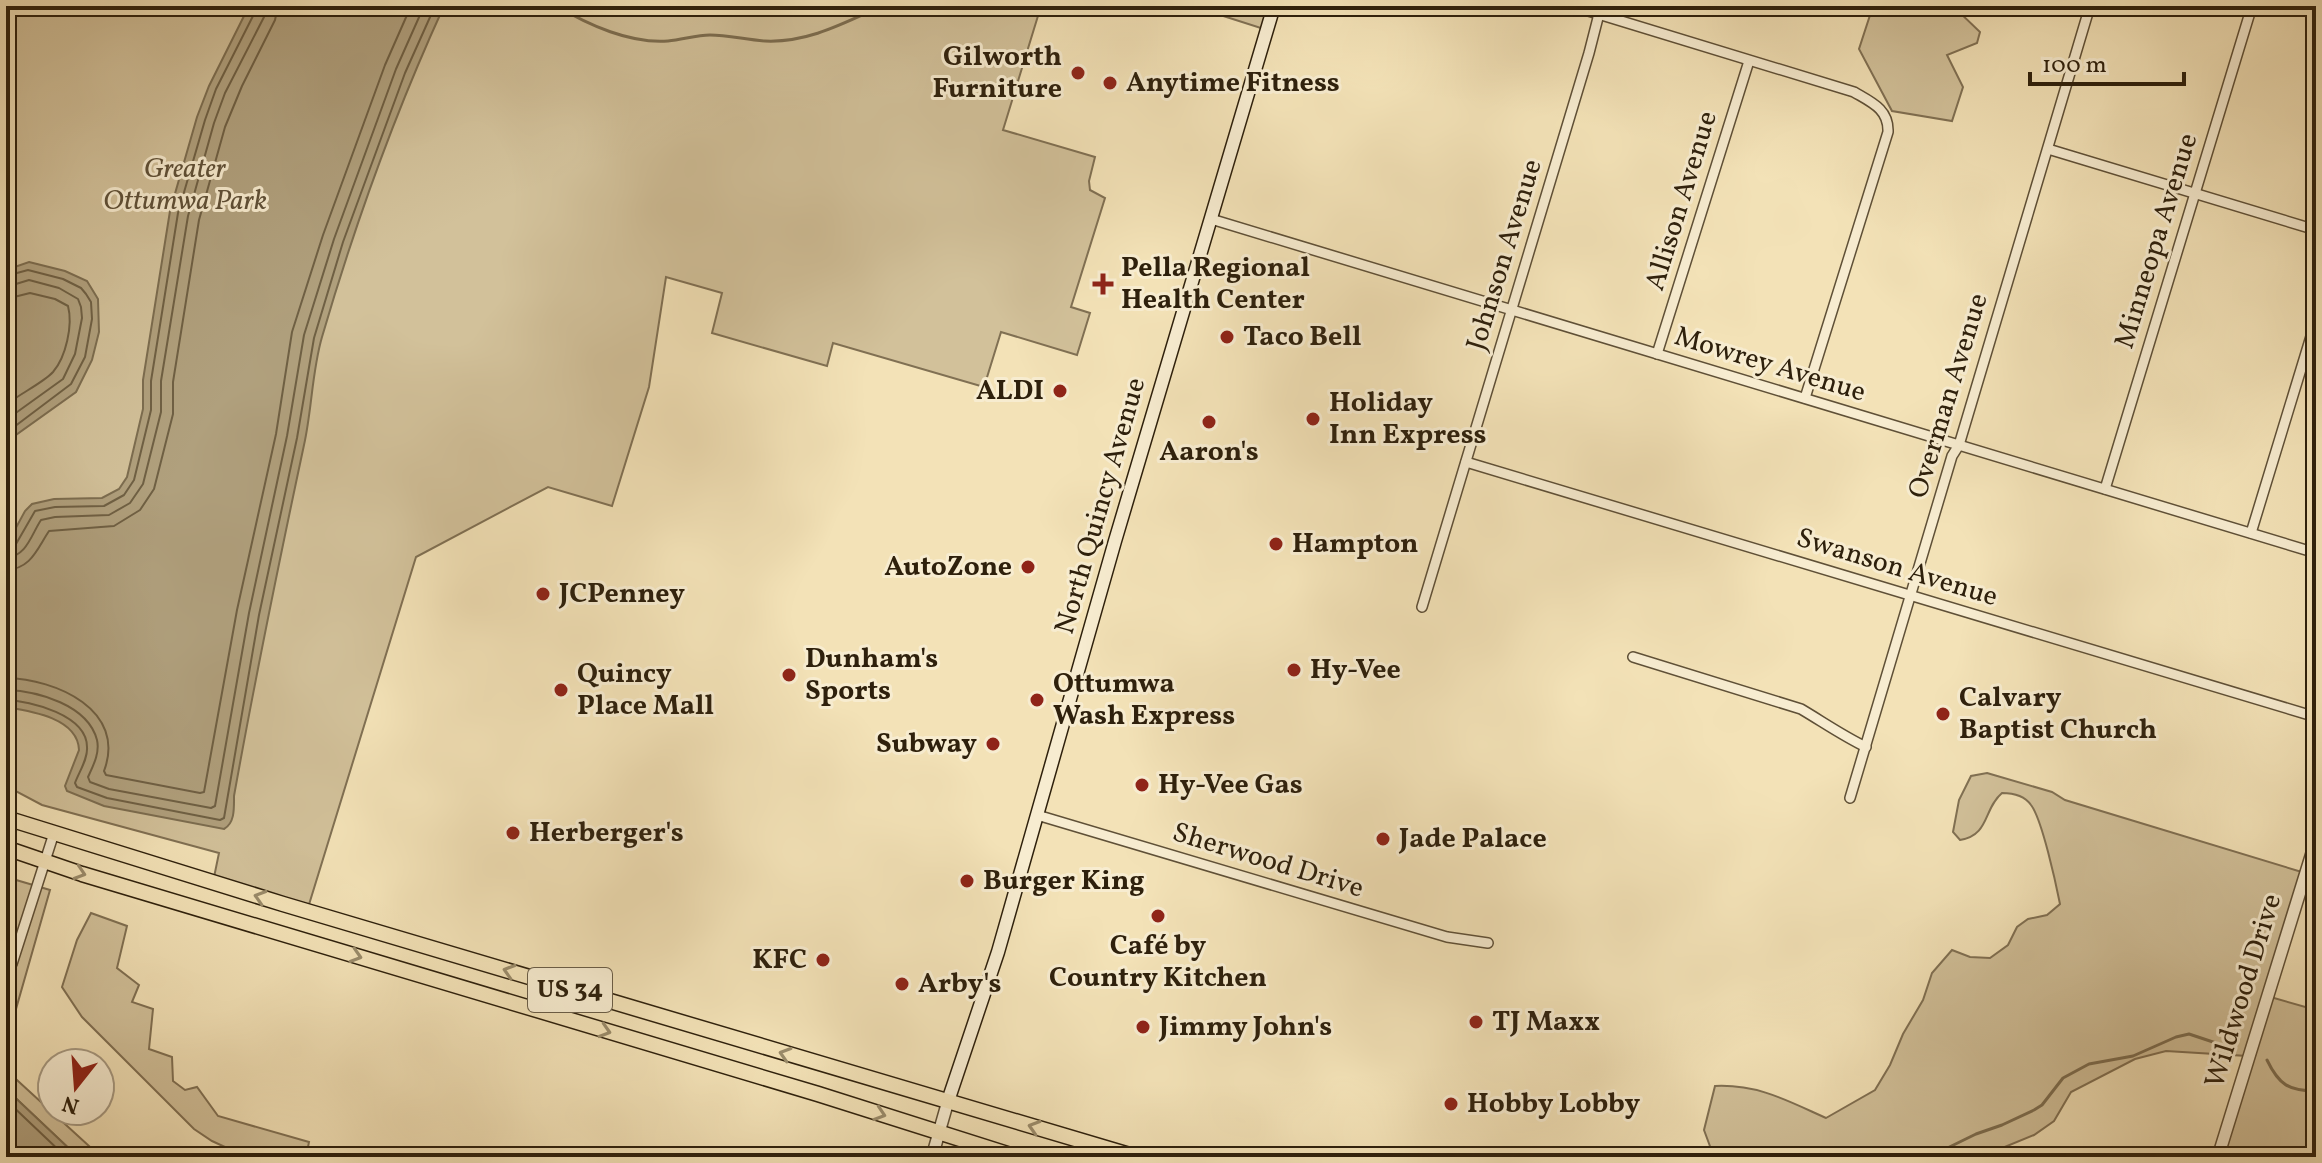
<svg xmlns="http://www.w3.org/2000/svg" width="2322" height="1163" viewBox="0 0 2322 1163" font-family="Vollkorn,serif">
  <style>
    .green { fill: #d2c19a; stroke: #807053; stroke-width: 2 }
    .water { fill: #b0a07d; stroke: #7c6d50; stroke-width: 2 }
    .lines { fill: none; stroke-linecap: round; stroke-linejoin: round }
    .shore { stroke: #6f6044; stroke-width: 2 }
    .stream { stroke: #7c6d50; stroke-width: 3 }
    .minor-casing { stroke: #5f5037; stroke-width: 12 }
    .tertiary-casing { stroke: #5f5037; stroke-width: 14 }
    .secondary-casing { stroke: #2e200c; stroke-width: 15 }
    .primary-casing { stroke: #2e200c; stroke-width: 17 }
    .minor { stroke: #f7ecd0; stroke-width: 9 }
    .tertiary { stroke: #f7ecd0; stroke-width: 11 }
    .secondary { stroke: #f7ecd0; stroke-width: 12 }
    .primary { stroke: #f3e2b7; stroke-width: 14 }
    .oneway { stroke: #9a8b6a }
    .poi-dot { fill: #8f2418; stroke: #f7ecd0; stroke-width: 3 }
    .labels { text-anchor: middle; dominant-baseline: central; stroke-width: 6; stroke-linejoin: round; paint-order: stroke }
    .shield { fill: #f7ecd0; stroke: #6a5d47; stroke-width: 2 }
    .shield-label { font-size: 26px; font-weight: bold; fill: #2e200c }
    .poi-label { font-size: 28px; font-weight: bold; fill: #2e200c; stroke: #f7ecd0; text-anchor: start }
    .park-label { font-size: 28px; font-style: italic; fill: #5f5037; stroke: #f7ecd0 }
    .street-label { font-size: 28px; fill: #2e200c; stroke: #f7ecd0 }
  </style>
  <rect width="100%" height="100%" fill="#f3e2b7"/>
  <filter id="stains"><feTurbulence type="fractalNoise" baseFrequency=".0025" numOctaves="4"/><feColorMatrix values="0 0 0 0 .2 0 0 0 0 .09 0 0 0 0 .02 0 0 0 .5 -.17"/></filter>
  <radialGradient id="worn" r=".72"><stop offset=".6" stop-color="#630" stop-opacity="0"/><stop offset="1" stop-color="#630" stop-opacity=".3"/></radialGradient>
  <!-- green -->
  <g class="green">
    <polygon points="6,6 1041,6 1003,130 1095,157 1089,181 1090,190 1105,198 1071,307 1090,313 1077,355 1001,332 984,387 833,343 827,366 712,333 722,293 666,277 649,387 612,506 548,487 416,557 307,911 213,882 219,853 42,805 6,786"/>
    <polygon points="1192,6 1274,6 1267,30"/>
    <polygon points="1873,6 1958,6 1957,10 1980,32 1977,43 1947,55 1963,87 1952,121 1892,111 1859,49"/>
    <path d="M 1987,773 L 2052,792 L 2065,800 L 2305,873 L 2267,996 L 2316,1010 L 2316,1157 L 2226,1157 L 2218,1155 L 2247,1056 L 2166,1051 L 2135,1059 L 2071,1092 L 2054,1121 L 2034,1135 L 1995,1151 L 1969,1157 L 1714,1157 L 1704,1130 L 1715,1086 C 1758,1084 1788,1101 1826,1118 L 1875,1090 L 1890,1065 L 1903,1034 L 1923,1000 L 1932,973 L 1952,950 L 1970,957 L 1990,958 L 2008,945 L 2017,927 L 2028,919 L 2047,915 L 2060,904 C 2056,884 2042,819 2031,805 C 2024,795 2013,793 2002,793 C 1983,809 1990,835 1960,840 L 1953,832 L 1959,800 L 1971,776 Z"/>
    <polygon points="6,877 50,890 6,1044"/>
    <polygon points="91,913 127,926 117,968 139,985 132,1002 153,1009 149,1049 172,1057 173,1081 185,1090 197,1087 218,1116 309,1142 308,1147 343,1157 241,1157 236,1152 212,1141 194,1129 82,1017 62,987 77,940"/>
    <polygon points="6,1070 101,1157 78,1157 6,1089"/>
  </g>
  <!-- water -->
  <g class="water">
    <path d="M 249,6 L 444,6 C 395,113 355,224 322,337 C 312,371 312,409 304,445 C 279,562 255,679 234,796 C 234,808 235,823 224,829 L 104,806 L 67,791 L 65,786 L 79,750 C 78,718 31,711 6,707 L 6,546 L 25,511 L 32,504 L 54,499 L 102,498 L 119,489 L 127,477 L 143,409 L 143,380 L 170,211 L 197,117 L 209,86 Z"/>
    <polygon points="29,262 65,271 87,281 98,299 99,332 92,360 76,392 6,442 6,270"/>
    <polygon points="6,1089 78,1157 6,1157"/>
  </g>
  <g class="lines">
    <!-- shore -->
    <g class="shore">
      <polyline points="6,276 28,270 63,279 81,288 86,294 91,302 92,319 85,357 71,384 6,433"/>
      <polyline points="6,287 29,280 59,288 78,299 81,307 82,318 75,354 63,379 6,420"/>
      <path d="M 6,299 L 30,293 L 55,299 L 68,306 C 73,325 66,357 53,372 C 43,383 19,394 6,405"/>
      <polyline points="6,548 16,544 35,511 55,507 104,506 124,495 134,480 151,410 151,381 178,213 205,120 216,89 255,12 256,6"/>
      <path d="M 6,558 C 27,556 31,535 41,520 L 55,517 L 109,515 L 130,503 L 143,484 L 161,412 L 161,381 L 188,216 L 214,123 L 225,93 L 264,17 L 266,6"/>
      <path d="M 6,570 C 31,569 37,549 49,531 L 114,526 L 140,510 L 154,489 L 173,414 L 173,382 L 199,220 L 225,127 L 242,86 L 275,20 L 278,6"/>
      <path d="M 6,678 C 56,679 127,710 104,771 L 106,775 L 200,793 L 204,792 L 237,610 L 276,434 L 292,332 L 323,235 L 385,65 L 411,6"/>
      <path d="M 6,690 C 38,691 88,705 97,740 C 100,753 93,766 88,777 L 90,782 L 109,789 L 211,808 L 215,806 L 249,613 L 287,436 L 304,335 L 334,239 L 396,69 L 424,6"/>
      <path d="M 6,700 C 31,701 87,715 87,747 C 88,759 79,772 75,783 L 77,787 L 107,798 L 220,820 L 224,818 L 259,615 L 297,438 L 314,338 L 343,242 L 405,73 L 435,6"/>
      <polyline points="6,1100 66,1157"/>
    </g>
    <!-- stream -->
    <g class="stream">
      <path d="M 557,6 C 588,25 631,44 668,41 C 682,40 696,35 710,35 C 728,35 747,40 765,41 C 808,43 844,23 882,6"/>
      <path d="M 2267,1060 C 2279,1085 2289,1091 2316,1091"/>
      <polyline points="1929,1157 1976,1134 2002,1125 2034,1110 2042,1105 2063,1078 2089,1064 2133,1056 2176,1037 2189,1034 2231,1048"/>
    </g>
    <!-- minor casing -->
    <g class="minor-casing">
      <g id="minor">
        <path d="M 1572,6 L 1854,92 C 1871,102 1889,109 1888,132 L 1805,398"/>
        <polyline points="2048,149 2316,230"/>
        <polyline points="1211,219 2316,553"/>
        <polyline points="1657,354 1749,61"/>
        <polyline points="1466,462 2316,717"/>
        <polyline points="2105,489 2252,6"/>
        <polyline points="2251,533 2316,320"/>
        <polyline points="1422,607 1589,53 1601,6"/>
        <path d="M 1633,657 L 1801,709 C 1823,722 1843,736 1866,747"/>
        <polyline points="1850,798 1952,456 1959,445 2090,6"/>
        <polyline points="1037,815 1447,937 1488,943"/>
        <polyline points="12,964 54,833"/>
      </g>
    </g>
    <!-- tertiary casing -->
    <g class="tertiary-casing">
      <g id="tertiary">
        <polyline points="932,1157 948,1101"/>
        <polyline points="2218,1157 2316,840"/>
      </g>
    </g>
    <!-- secondary casing -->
    <g class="secondary-casing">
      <polyline id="secondary" points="948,1101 998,952 1115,541 1274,6"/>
    </g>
    <!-- primary casing -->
    <g class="primary-casing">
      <g id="primary">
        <polyline points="6,818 283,904 1136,1157"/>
        <polyline points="6,848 82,874 818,1094 1017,1157"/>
      </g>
    </g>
    <!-- minor -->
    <use href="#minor" class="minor"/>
    <!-- tertiary -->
    <use href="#tertiary" class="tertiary"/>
    <!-- secondary -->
    <use href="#secondary" class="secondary"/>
    <!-- primary -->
    <use href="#primary" class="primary"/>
  </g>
  <!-- one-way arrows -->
  <defs><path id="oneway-chevron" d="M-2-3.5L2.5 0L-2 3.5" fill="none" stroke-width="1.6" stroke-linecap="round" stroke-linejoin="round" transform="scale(2)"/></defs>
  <g class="oneway">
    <use href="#oneway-chevron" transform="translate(80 873) rotate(18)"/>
    <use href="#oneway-chevron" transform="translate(260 897) rotate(-163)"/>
    <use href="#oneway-chevron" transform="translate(356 956) rotate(17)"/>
    <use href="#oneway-chevron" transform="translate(509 971) rotate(-163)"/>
    <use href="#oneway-chevron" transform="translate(605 1031) rotate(17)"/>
    <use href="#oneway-chevron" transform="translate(785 1054) rotate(-163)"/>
    <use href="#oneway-chevron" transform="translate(880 1114) rotate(18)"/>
    <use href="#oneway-chevron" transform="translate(1034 1127) rotate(-163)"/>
  </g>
  <!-- markers -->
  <g class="poi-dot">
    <circle cx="1078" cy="73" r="8"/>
    <circle cx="1110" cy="83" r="8"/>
    <path d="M1099 272h8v8h8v8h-8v8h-8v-8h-8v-8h8z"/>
    <circle cx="1227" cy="337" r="8"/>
    <circle cx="1060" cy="391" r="8"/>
    <circle cx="1313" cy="419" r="8"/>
    <circle cx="1209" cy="422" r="8"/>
    <circle cx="1276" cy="544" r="8"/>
    <circle cx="1028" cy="567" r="8"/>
    <circle cx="543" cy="594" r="8"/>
    <circle cx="1294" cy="670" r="8"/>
    <circle cx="789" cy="675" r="8"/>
    <circle cx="561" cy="690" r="8"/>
    <circle cx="1037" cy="700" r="8"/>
    <circle cx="1943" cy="714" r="8"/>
    <circle cx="993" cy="744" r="8"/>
    <circle cx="1142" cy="785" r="8"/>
    <circle cx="513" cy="833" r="8"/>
    <circle cx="1383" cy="839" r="8"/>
    <circle cx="967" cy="881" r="8"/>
    <circle cx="1158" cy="916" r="8"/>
    <circle cx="823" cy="960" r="8"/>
    <circle cx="902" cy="984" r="8"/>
    <circle cx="1476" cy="1022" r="8"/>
    <circle cx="1143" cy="1027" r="8"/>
    <circle cx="1451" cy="1104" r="8"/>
  </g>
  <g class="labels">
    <!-- shield labels -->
    <rect class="shield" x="528" y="968" width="84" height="44" rx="6"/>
    <g class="shield-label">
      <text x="570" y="990">US 34</text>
    </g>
    <!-- poi labels -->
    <g class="poi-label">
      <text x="1062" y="57" text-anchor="end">Gilworth<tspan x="1062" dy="32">Furniture</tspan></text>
      <text x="1126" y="83">Anytime Fitness</text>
      <text x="1121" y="268">Pella Regional<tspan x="1121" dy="32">Health Center</tspan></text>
      <text x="1243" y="337">Taco Bell</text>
      <text x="1044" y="391" text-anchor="end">ALDI</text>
      <text x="1329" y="403">Holiday<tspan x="1329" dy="32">Inn Express</tspan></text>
      <text x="1209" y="452" text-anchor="middle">Aaron's</text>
      <text x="1292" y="544">Hampton</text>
      <text x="1012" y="567" text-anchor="end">AutoZone</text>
      <text x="559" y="594">JCPenney</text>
      <text x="805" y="659">Dunham's<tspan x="805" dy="32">Sports</tspan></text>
      <text x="1310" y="670">Hy-Vee</text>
      <text x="577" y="674">Quincy<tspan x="577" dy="32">Place Mall</tspan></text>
      <text x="1053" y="684">Ottumwa<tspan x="1053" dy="32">Wash Express</tspan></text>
      <text x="1959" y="698">Calvary<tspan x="1959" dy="32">Baptist Church</tspan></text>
      <text x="977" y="744" text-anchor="end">Subway</text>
      <text x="1158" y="785">Hy-Vee Gas</text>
      <text x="529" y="833">Herberger's</text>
      <text x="1399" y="839">Jade Palace</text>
      <text x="983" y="881">Burger King</text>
      <text x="1158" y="946" text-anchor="middle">Café by<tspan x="1158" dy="32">Country Kitchen</tspan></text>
      <text x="807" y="960" text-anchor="end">KFC</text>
      <text x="918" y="984">Arby's</text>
      <text x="1492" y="1022">TJ Maxx</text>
      <text x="1159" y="1027">Jimmy John's</text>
      <text x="1467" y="1104">Hobby Lobby</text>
    </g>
    <!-- park labels -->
    <g class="park-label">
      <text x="185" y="169">Greater<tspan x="185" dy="32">Ottumwa Park</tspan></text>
    </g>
    <!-- street labels -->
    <g class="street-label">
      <text transform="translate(1682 201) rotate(-73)">Allison Avenue</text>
      <text transform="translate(2157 241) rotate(-73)">Minneopa Avenue</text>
      <text transform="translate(1505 255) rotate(-73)">Johnson Avenue</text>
      <text transform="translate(1770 365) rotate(17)">Mowrey Avenue</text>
      <text transform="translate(1949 396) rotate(-73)">Overman Avenue</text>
      <text transform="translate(1101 506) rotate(-74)">North Quincy Avenue</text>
      <text transform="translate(1897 568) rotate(17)">Swanson Avenue</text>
      <text transform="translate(1268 861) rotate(17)">Sherwood Drive</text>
      <text transform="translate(2244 991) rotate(-73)">Wildwood Drive</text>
    </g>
  </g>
  <!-- margin -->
  <rect width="2322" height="1163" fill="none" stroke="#f3e2b7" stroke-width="32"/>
  <rect x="8" y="8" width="2306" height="1147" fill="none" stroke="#2e200c" stroke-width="4"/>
  <rect x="16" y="16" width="2290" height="1131" fill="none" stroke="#2e200c" stroke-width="2"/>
  <!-- north arrow -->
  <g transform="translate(76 1087) rotate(197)"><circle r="38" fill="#f7ecd0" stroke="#a79a82" stroke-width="2"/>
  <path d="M0-6L14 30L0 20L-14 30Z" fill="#8f2418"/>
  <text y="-12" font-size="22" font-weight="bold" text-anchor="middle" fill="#2e200c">N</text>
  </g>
  <!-- scale -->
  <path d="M2030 72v12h154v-12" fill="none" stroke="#2e200c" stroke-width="4"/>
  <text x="2042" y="72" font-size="24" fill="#2e200c" stroke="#f7ecd0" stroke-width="6" paint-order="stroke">100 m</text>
  <rect width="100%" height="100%" filter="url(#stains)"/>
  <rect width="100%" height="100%" fill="url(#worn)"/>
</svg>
